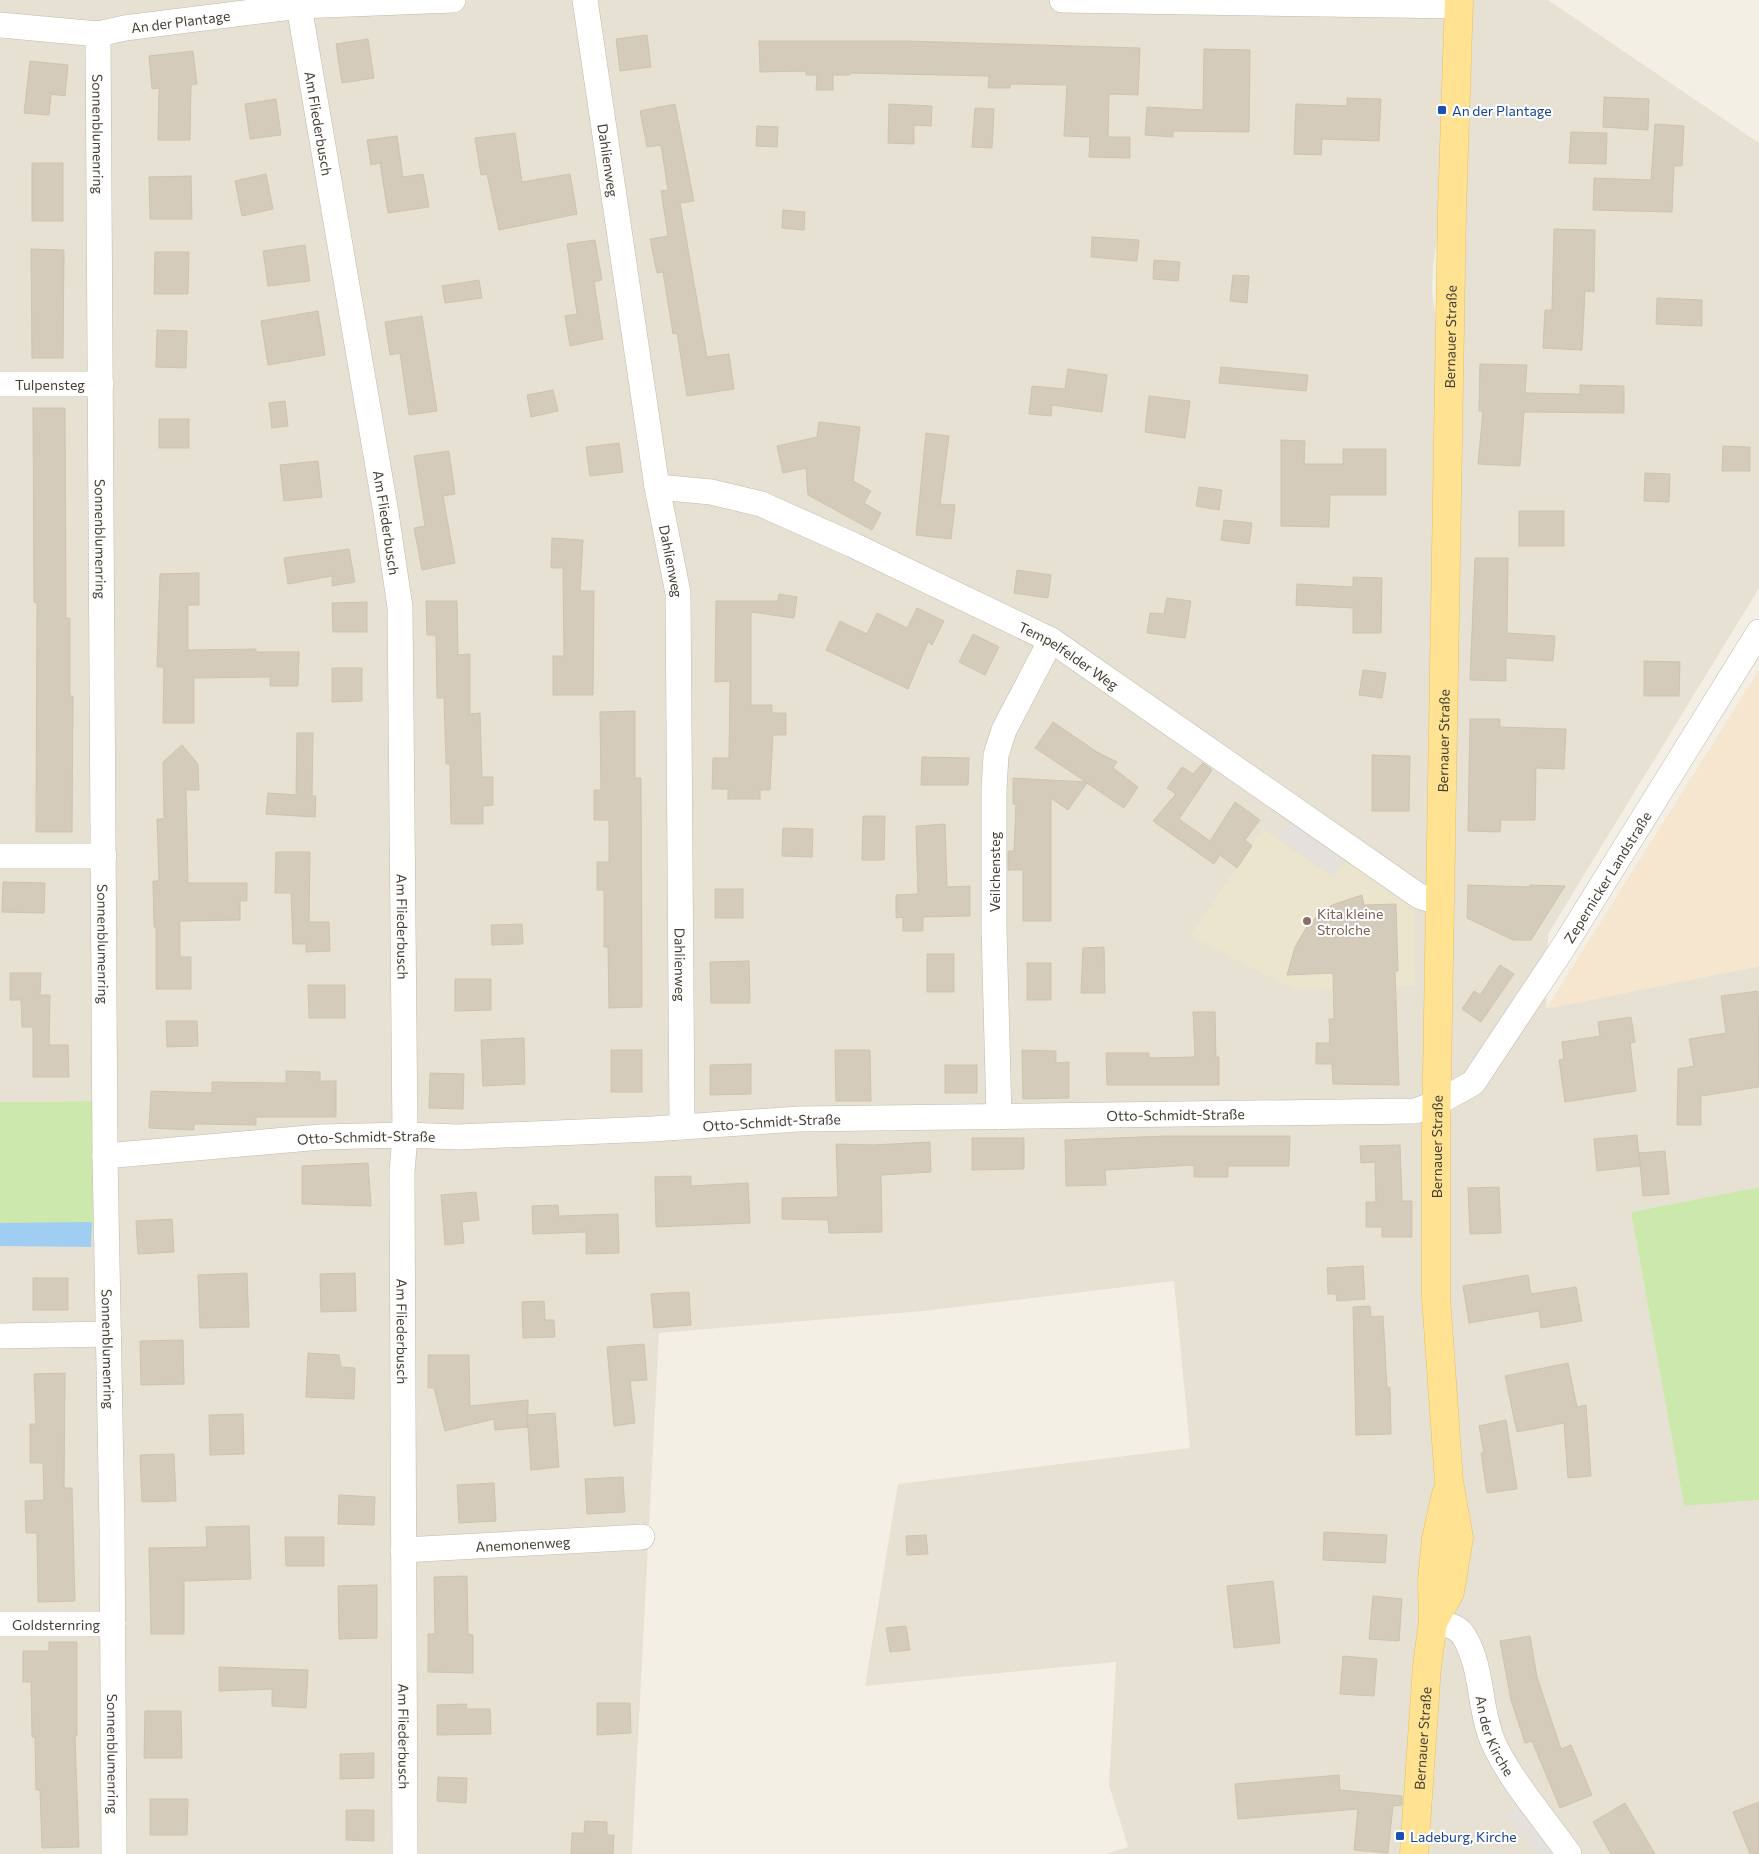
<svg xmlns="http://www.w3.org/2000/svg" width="1759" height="1854" viewBox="0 0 1759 1854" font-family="Commissioner,sans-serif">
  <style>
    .residential { fill: #e7e1d3 }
    .commercial { fill: #f6e6cf }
    .education { fill: #ece5ce }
    .green { fill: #cce8ad }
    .parking { fill: #e4e1dd }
    .water { fill: #9fcef2 }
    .building { fill: #d5cbba; stroke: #d0c3ad }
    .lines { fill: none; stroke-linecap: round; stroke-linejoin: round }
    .minor-casing { stroke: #c1baaa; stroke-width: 26 }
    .major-casing { stroke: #e6c060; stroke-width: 29 }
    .minor { stroke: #fff; stroke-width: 25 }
    .major { stroke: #ffe292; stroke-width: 28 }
    .transit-dot { fill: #1a4fb4; stroke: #fff; stroke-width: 2 }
    .education-dot { fill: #8d6e63; stroke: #fff; stroke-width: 2 }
    .labels { text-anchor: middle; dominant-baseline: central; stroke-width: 4; stroke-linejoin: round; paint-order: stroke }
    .street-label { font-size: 14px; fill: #453f34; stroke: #fff }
    .transit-label { font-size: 14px; fill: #164399; stroke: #fff; text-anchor: start }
    .education-label { font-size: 14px; fill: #785e54; stroke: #fff; text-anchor: start }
  </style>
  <rect width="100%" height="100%" fill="#f3efe5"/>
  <!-- residential -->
  <g class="residential">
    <polygon points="0,0 1449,0 1439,232 1433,264 1432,291 1442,365 1437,1498 1405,1854 1106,1854 1128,1847 1109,1785 1116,1662 865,1686 898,1484 1190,1448 1174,1281 923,1311 659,1333 632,1854 0,1854 0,1227 95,1227 94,1101 0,1102"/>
    <polygon points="1468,0 1548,0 1759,143 1759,588 1548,934 1546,1008 1759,966 1759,1187 1631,1212 1684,1506 1759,1500 1759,1854 1424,1854 1444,1306"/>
  </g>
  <!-- commercial -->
  <polygon class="commercial" points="1759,670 1759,966 1546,1009"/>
  <!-- education -->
  <polygon class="education" points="1263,829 1333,878 1347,860 1414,907 1415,986 1295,989 1190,936"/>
  <!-- green -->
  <g class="green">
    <polygon points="94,1101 95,1227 0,1227 0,1102"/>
    <polygon points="1759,1187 1759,1500 1684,1506 1631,1212"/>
  </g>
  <!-- parking -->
  <g class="parking">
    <polygon points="1291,819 1346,857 1333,875 1279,837"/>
    <polygon points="1526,1810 1558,1854 1537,1854 1506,1811"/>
  </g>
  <!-- water -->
  <polygon class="water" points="92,1222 91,1247 0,1246 0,1223"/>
  <!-- building -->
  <g class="building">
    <polygon points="647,35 651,67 620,71 616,39"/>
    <polygon points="368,39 374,78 342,83 336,44"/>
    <polygon points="759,41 908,41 1140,48 1138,95 1109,94 1108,137 1130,137 1130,158 1089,157 1090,137 1064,136 1067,85 1010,84 1010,88 988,88 989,76 850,73 850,75 833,75 833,90 816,90 817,75 806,75 806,71 760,72"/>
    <polygon points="1204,49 1250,50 1249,132 1173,131 1173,137 1145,135 1147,107 1203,110"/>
    <polygon points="193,51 197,84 191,85 190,140 158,140 159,88 152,89 149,56"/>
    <polygon points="30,61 68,65 65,96 51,94 49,115 24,113"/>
    <polygon points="1604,97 1649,99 1648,130 1603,127"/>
    <polygon points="1347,98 1381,99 1379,141 1322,139 1321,155 1294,154 1296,104 1347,106"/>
    <polygon points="276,99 281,135 250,139 245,104"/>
    <polygon points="675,104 694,201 680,203 707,357 729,354 734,389 687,396 677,333 673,334 663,272 657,273 650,239 668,236 661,191 668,190 661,145 647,147 640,111"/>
    <polygon points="889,104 932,106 931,126 914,125 914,144 888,143"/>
    <polygon points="975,108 994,109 992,148 972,147"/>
    <polygon points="1655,124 1684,126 1682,166 1674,166 1672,212 1593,210 1594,178 1651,180"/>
    <polygon points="757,126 778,127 777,147 756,146"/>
    <polygon points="1571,132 1607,133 1606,164 1569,163"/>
    <polygon points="515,133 522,182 570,174 577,214 499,230 487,174 481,175 475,138"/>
    <polygon points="397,136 403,177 423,174 429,207 388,213 380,163 371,165 367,140"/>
    <rect x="32" y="163" width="31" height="58"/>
    <polygon points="266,174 273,209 242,216 235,181"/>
    <polygon points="191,176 192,219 150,219 149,177"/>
    <polygon points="783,210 805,212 804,230 782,228"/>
    <polygon points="1554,229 1595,230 1594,292 1585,291 1582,350 1543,348 1545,310 1552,310"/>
    <polygon points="1092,237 1139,240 1137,261 1091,257"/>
    <polygon points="595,240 602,280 594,282 603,339 570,346 565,316 577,314 567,244"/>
    <polygon points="305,245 310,281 268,286 263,251"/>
    <polygon points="31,249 64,250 63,358 32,358"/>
    <polygon points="155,252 189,252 188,294 154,294"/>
    <polygon points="1154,260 1180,262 1178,281 1153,279"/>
    <polygon points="1233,275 1249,276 1247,303 1230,301"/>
    <polygon points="479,280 482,298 445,303 442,286"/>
    <polygon points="1657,298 1702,300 1702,326 1656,324"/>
    <polygon points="318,311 325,355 268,365 261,321"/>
    <polygon points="422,316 437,411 409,415 400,353 390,355 385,322"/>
    <polygon points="157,330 187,331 186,368 156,367"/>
    <polygon points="1480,364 1527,365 1525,393 1580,394 1580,385 1624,386 1624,413 1524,412 1520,466 1478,464 1483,411 1479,411"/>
    <polygon points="1221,367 1308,375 1306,391 1219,383"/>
    <polygon points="1068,369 1107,375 1102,412 1052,405 1051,416 1029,414 1032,386 1065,389"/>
    <polygon points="553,390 558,411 531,417 527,395"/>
    <polygon points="1149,396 1190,401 1185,438 1145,432"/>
    <polygon points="285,401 288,426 272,428 269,403"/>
    <polygon points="33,408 65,408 66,618 70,618 70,696 73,696 72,832 36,832 37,603 34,602"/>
    <rect x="159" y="419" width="30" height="29"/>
    <polygon points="819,422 860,427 853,481 871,491 864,503 881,513 872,530 808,495 806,468 783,473 777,446 817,437"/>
    <polygon points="926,433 949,436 940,504 955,505 951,539 916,535"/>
    <polygon points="1281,440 1305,441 1304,464 1343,464 1343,449 1386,449 1386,495 1330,495 1329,527 1281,526"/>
    <polygon points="619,443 623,472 590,476 586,447"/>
    <polygon points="1723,446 1750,447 1750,471 1722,471"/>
    <polygon points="449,451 455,494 443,496 455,563 422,570 414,528 425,526 414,456"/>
    <polygon points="318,461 322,497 284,501 280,465"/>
    <polygon points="1645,473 1670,474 1669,502 1644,501"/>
    <polygon points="1199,487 1222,490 1219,510 1196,506"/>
    <rect x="1519" y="511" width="45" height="35"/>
    <polygon points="1224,520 1252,523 1249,544 1221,540"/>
    <polygon points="552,538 583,540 580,591 594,591 593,695 553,695 553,656 564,656 563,568 551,568"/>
    <polygon points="349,549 355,582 332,586 332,576 288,584 284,558"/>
    <polygon points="1475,558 1508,558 1507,633 1555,636 1553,661 1506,658 1506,681 1470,680"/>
    <polygon points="1017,570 1051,575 1048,598 1014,593"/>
    <polygon points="199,573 199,605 188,605 188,650 256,649 256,652 299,652 298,686 270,686 270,677 194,678 194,723 163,723 164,667 157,667 160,574"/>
    <polygon points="1353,577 1382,578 1381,633 1353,633 1353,608 1296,605 1297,584 1353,587"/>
    <polygon points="779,594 797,597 794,618 751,612 751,705 772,705 772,713 786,713 786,735 773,735 770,790 760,790 760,799 728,799 728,789 712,789 713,758 729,758 730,681 715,682 716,601 778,601"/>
    <polygon points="1167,598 1191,601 1185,638 1147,633 1150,613 1164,614"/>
    <polygon points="426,601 457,601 458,655 470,654 470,714 480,713 482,777 493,777 493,805 483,806 483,824 451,824 450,764 446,764 444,698 437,698 436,635 427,635"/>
    <polygon points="367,602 367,632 333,632 332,603"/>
    <polygon points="917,608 944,621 932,645 928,642 908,689 826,650 840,621 867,634 877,613 907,628"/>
    <polygon points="973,634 999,647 985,675 959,662"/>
    <polygon points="1644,661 1680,662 1679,696 1644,696"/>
    <polygon points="332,668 362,668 362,701 332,702"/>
    <polygon points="1363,670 1386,673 1382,698 1359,695"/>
    <polygon points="635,711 635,778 641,778 642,1007 609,1008 608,947 604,947 604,890 597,890 597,862 609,862 609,820 594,820 594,790 601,790 600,712"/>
    <polygon points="1470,719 1500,719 1500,727 1566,729 1564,769 1536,768 1535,820 1501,820 1500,832 1468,831"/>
    <polygon points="1053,722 1097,752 1117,762 1113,768 1138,787 1124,808 1087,783 1068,810 1051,798 1051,921 1023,921 1023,870 1008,870 1008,851 1014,851 1016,804 1013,804 1013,778 1086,782 1035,748"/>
    <polygon points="297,733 313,733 312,796 316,796 315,817 266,814 268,793 296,795"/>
    <polygon points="182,745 198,764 199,790 186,790 188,883 247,883 247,901 240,901 240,920 180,921 180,957 191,957 191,989 156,989 156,927 154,927 153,881 159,881 157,819 164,819 163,762"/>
    <polygon points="1372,755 1410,756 1409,811 1372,811"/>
    <polygon points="922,757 969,758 968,785 921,785"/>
    <polygon points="1203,763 1212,770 1179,819 1210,841 1235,802 1260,820 1245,840 1252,846 1237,868 1220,855 1214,864 1153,821 1176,794 1167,788 1182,767 1193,774"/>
    <polygon points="863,816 885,816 884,860 862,860"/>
    <polygon points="945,824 947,887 970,886 970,916 923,917 923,931 903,931 903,917 896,918 896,895 918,894 916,826"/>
    <polygon points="783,828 813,829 812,857 782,856"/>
    <polygon points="276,852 310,852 309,922 329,922 330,951 306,952 306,944 293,944 291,893 275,893"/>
    <polygon points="3,882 45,883 44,913 2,912"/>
    <polygon points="1468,885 1530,887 1530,885 1565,886 1531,940 1513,940 1467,918"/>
    <rect x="715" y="889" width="28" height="29"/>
    <polygon points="1362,895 1364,905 1396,904 1398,971 1395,971 1399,1085 1333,1084 1332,1064 1316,1064 1316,1043 1330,1043 1329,1019 1334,1019 1333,973 1287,975 1295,947 1309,923 1332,905"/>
    <polygon points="522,924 523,944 492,945 491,925"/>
    <polygon points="1104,947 1105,993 1081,993 1083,948"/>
    <rect x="927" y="954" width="27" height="38"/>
    <polygon points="749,961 750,1003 711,1003 710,962"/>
    <rect x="1027" y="963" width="24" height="37"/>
    <polygon points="1500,965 1514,974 1481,1022 1462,1009 1474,991 1480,995"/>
    <polygon points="10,973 41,973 40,995 50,995 49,1045 68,1045 69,1077 33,1077 33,1027 22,1027 21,1000 10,1000"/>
    <polygon points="455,979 491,979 491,1010 455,1011"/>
    <polygon points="308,985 345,985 345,1018 309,1018"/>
    <polygon points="1758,991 1759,1087 1701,1096 1701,1125 1677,1125 1678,1069 1694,1066 1689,1039 1726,1033 1721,996"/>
    <polygon points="1193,1012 1215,1012 1216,1057 1219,1057 1219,1085 1107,1085 1106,1053 1149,1053 1149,1058 1195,1057"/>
    <polygon points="1631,1017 1635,1042 1630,1043 1636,1091 1565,1102 1559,1060 1564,1059 1562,1042 1600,1036 1598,1022"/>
    <polygon points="166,1021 197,1021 198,1046 167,1047"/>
    <polygon points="524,1038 525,1084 483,1086 481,1040"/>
    <rect x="611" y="1050" width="31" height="42"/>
    <polygon points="835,1050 870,1050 871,1101 836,1101"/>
    <polygon points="1022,1050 1056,1051 1056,1063 1069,1062 1069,1098 1023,1099"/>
    <polygon points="751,1064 751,1094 710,1095 710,1065"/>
    <rect x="945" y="1065" width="32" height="28"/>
    <polygon points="286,1071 320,1072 320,1081 336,1081 336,1117 256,1117 256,1125 194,1124 194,1130 149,1128 151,1091 212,1093 212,1082 286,1083"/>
    <polygon points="430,1073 464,1074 463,1109 429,1108"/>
    <polygon points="1637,1135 1640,1166 1597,1171 1594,1139"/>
    <polygon points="1167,1136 1290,1136 1289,1166 1228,1166 1228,1177 1194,1177 1194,1165 1105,1170 1106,1185 1066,1186 1065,1140"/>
    <polygon points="972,1138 1024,1138 1024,1169 972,1170"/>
    <polygon points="930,1142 931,1172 881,1175 882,1232 829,1233 828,1220 782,1219 782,1198 838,1197 836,1144 873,1145"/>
    <polygon points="1400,1145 1402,1201 1412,1201 1412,1237 1382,1237 1382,1227 1366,1227 1366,1202 1376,1202 1375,1162 1361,1163 1360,1146"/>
    <polygon points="1665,1151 1669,1194 1643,1196 1639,1153"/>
    <polygon points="368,1163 371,1206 302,1204 302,1166"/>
    <polygon points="691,1176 691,1186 748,1183 750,1223 656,1227 655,1177"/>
    <polygon points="1499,1187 1501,1233 1470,1234 1468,1188"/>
    <polygon points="476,1192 479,1220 462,1222 464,1243 445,1245 441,1195"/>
    <polygon points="558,1205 559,1216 618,1214 619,1253 586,1254 586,1232 533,1234 532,1206"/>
    <polygon points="172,1219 174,1252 138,1254 136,1221"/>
    <polygon points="1363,1266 1365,1299 1337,1301 1336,1294 1328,1294 1327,1268"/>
    <polygon points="247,1273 249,1327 200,1328 198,1275"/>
    <polygon points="355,1273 356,1311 321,1312 320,1274"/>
    <polygon points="1528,1275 1531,1294 1576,1287 1582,1321 1541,1328 1539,1311 1469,1323 1463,1286"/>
    <rect x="33" y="1278" width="35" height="32"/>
    <polygon points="689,1292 691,1325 654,1328 651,1294"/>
    <polygon points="544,1301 545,1320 554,1320 555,1337 523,1338 522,1302"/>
    <polygon points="1370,1306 1371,1317 1383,1316 1387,1387 1390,1387 1391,1434 1356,1435 1353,1307"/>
    <polygon points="183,1340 184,1384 141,1385 140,1341"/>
    <polygon points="644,1344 647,1380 630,1381 635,1423 614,1426 607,1347"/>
    <polygon points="308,1353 339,1355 341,1367 355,1368 354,1399 306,1397"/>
    <polygon points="428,1355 469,1355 470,1406 528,1400 528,1427 495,1430 494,1419 445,1431 434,1388 428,1388"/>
    <polygon points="1568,1363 1577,1407 1586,1405 1591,1476 1568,1478 1564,1423 1517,1432 1505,1376"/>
    <polygon points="65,1373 64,1488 72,1488 75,1601 38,1602 37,1533 26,1533 25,1501 44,1500 43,1463 30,1463 30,1424 36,1424 34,1374"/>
    <polygon points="555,1413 559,1467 531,1470 527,1415"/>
    <polygon points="243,1414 244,1454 210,1455 209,1415"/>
    <polygon points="1506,1420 1517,1489 1487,1493 1481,1453 1484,1453 1479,1426"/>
    <polygon points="174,1454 176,1501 142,1502 140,1455"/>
    <polygon points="623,1477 625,1512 587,1514 585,1479"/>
    <polygon points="494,1483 496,1521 459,1523 457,1485"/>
    <polygon points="339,1495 375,1497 374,1525 338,1524"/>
    <polygon points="249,1526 251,1579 184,1581 184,1634 151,1634 149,1548 207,1547 206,1527"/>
    <polygon points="1324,1532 1387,1535 1385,1563 1323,1560"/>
    <polygon points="926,1535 928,1554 907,1555 906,1536"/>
    <polygon points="285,1537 324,1537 324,1566 286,1566"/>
    <polygon points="467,1576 468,1634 473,1635 473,1673 428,1672 428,1634 435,1634 434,1577"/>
    <polygon points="1273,1581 1280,1643 1234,1648 1227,1586"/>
    <polygon points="377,1585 377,1638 339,1639 338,1586"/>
    <polygon points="1373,1596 1402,1599 1399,1641 1369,1639"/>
    <polygon points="906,1626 910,1650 890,1652 886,1628"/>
    <polygon points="1530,1636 1537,1677 1561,1749 1571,1745 1592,1795 1560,1808 1532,1741 1525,1743 1511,1700 1500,1641"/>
    <polygon points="49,1642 77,1642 77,1736 75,1736 79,1847 42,1848 40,1790 36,1790 35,1737 32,1737 31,1682 23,1682 23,1651 49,1651"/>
    <polygon points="1343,1656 1377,1659 1374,1696 1340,1694"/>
    <polygon points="219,1667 308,1670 306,1708 272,1706 272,1689 219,1691"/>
    <polygon points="597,1703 630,1703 631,1733 597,1735"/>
    <polygon points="467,1704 466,1709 490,1709 491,1734 437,1735 437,1705"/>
    <polygon points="145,1711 181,1711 182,1758 144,1758"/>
    <polygon points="374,1753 374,1778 340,1779 340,1754"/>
    <polygon points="1339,1775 1340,1790 1402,1796 1402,1805 1393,1806 1388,1853 1354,1850 1358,1809 1238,1819 1235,1784"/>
    <polygon points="438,1777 467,1778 466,1803 437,1801"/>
    <polygon points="150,1799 188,1799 187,1835 150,1835"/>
    <polygon points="1759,1802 1759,1854 1750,1854 1733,1812"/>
    <polygon points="1625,1803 1655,1854 1611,1854 1593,1822"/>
    <polygon points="346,1810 374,1810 374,1841 346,1840"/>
    <polygon points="585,1821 607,1822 607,1835 614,1835 613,1854 571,1854 572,1833 584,1833"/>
  </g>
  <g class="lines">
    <!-- minor casing -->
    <g class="minor-casing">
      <g id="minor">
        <path id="s1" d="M 585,0 L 657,487 L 678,593 L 682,1127"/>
        <polyline points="1062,0 1459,6"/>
        <path id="s2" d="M 299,6 L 386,513 L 400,607 L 405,1135 L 402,1172 L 405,1854"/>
        <path id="s3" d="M 0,25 L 98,34 L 125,28 L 299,6 L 453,0"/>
        <path id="s4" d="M 98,34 L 105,1156 L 112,1526 L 114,1854"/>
        <path id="s5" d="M 0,384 L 101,384"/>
        <path id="s6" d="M 657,487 L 711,492 L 761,504 L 853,545 L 1051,640 L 1419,896 L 1441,903"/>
        <polyline points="0,856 104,856"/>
        <polyline points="999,1117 994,928 994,789 996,755 1004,730 1051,640"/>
        <path id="s7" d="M 105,1156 L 321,1137 L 405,1135 L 458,1137 L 652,1129 L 799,1119 L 1415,1111 L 1437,1103 L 1473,1083 L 1564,946 L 1759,632"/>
        <polyline points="0,1336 109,1334"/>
        <path id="s8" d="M 403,1550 L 642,1537"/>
        <path id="s9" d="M 1433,1622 C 1447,1625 1458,1625 1465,1638 C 1482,1668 1479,1702 1490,1734 C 1502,1770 1546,1821 1569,1854"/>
        <path id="s10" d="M 0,1624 L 113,1624"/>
      </g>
    </g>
    <!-- major casing -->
    <g class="major-casing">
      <g id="major">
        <path id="s11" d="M 1433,1622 L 1450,1592 L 1459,1538 L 1449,1482 L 1436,1297 L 1436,1133 L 1452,209 L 1459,0"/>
        <path id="s12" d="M 1414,1854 L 1427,1666 L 1433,1622 L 1432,1581 L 1436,1539 L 1446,1494"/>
      </g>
    </g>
    <!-- minor -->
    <use href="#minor" class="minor"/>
    <!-- major -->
    <use href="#major" class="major"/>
  </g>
  <!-- markers -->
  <g class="transit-dot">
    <rect x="1437" y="105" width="10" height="10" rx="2.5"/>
    <rect x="1395" y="1831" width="10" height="10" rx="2.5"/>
  </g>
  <circle class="education-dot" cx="1307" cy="921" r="5"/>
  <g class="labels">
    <!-- street labels -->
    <g class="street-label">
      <text stroke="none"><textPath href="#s3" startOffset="182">An der Plantage</textPath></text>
      <text stroke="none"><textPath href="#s2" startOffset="119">Am Fliederbusch</textPath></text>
      <text stroke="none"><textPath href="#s4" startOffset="100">Sonnenblumenring</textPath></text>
      <text stroke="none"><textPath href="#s1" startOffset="162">Dahlienweg</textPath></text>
      <text stroke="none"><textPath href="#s11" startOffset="1292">Bernauer Straße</textPath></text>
      <text stroke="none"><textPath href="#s5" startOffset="50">Tulpensteg</textPath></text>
      <text stroke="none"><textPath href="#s2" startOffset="524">Am Fliederbusch</textPath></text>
      <text stroke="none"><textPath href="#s4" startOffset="505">Sonnenblumenring</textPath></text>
      <text stroke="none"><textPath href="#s1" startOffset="568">Dahlienweg</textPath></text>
      <text stroke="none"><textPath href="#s6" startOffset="449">Tempelfelder Weg</textPath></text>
      <text stroke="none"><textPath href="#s11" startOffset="888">Bernauer Straße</textPath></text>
      <text transform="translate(994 872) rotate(-90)">Veilchensteg</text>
      <text stroke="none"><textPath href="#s7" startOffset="1622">Zepernicker Landstraße</textPath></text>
      <text stroke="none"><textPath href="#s2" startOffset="929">Am Fliederbusch</textPath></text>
      <text stroke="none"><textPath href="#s4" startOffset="910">Sonnenblumenring</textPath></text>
      <text stroke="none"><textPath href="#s1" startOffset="972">Dahlienweg</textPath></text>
      <text stroke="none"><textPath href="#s7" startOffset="1072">Otto-Schmidt-Straße</textPath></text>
      <text stroke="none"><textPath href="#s7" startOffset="668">Otto-Schmidt-Straße</textPath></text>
      <text stroke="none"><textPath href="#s7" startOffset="262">Otto-Schmidt-Straße</textPath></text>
      <text stroke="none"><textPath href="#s11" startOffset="482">Bernauer Straße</textPath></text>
      <text stroke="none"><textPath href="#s2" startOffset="1334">Am Fliederbusch</textPath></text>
      <text stroke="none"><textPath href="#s4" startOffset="1315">Sonnenblumenring</textPath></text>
      <text stroke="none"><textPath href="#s8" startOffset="120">Anemonenweg</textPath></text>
      <text stroke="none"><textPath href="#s10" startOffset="56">Goldsternring</textPath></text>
      <text stroke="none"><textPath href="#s9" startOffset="140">An der Kirche</textPath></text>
      <text stroke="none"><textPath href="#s2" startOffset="1739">Am Fliederbusch</textPath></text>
      <text stroke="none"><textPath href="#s12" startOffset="116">Bernauer Straße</textPath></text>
      <text stroke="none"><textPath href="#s4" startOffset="1720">Sonnenblumenring</textPath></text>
    </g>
    <!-- transit labels -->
    <g class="transit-label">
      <text x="1452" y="110">An der Plantage</text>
      <text x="1410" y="1836">Ladeburg, Kirche</text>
    </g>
    <!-- education labels -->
    <g class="education-label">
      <text x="1317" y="913">Kita kleine<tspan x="1317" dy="16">Strolche</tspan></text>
    </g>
  </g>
</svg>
